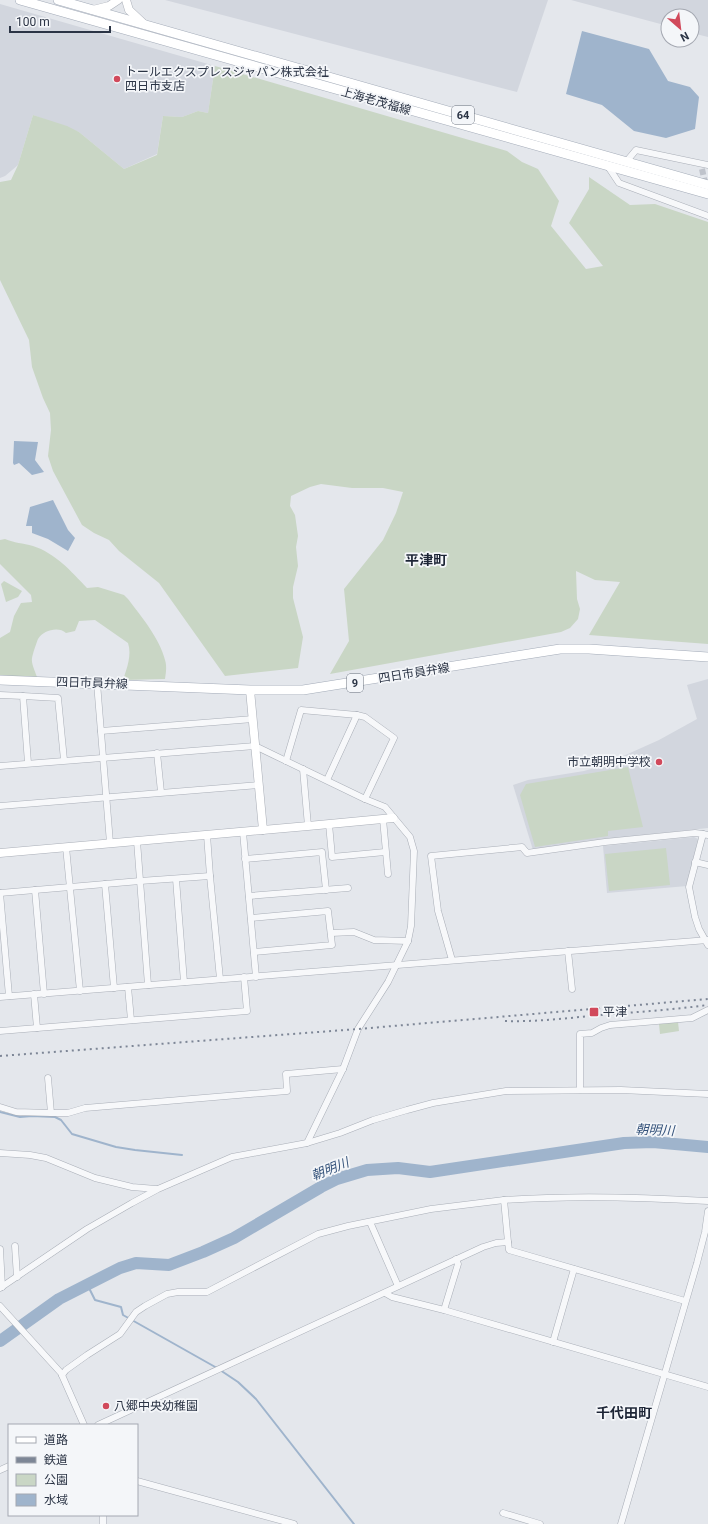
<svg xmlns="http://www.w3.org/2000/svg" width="708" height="1524" viewBox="0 0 708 1524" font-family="Roboto,'Noto Sans JP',sans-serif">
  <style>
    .built { fill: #d2d6de }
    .green { fill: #c9d6c5 }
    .water { fill: #9fb4cc }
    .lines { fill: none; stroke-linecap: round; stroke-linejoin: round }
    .stream { stroke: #9fb4cc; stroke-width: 2 }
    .river { stroke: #9fb4cc; stroke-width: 12 }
    .street-tunnel { stroke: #bfc3cb; stroke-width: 6; stroke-dasharray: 6 3; stroke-linecap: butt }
    .street-casing { stroke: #a9aeb7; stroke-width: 7 }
    .secondary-casing { stroke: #a9aeb7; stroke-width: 9 }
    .primary-casing { stroke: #a3abb8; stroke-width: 10 }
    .street { stroke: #f7f8fa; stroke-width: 6 }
    .secondary { stroke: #fff; stroke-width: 8 }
    .primary { stroke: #fff; stroke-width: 9 }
    .rail { stroke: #7d8696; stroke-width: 2; stroke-dasharray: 2 4; stroke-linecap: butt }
    .poi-dot { fill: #d1495b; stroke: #f4f6f9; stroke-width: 1.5 }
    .labels { text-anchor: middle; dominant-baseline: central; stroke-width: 3.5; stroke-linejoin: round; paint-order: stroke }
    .shield { fill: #f4f6f9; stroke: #676e7b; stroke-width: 1 }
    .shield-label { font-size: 11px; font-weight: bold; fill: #2b3445 }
    .poi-label { font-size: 12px; fill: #2b3445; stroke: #f4f6f9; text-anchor: start }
    .street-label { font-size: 12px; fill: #2b3445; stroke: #f4f6f9 }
    .water-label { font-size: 13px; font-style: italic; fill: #34527a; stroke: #f4f6f9 }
    .quarter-label { font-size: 14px; font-weight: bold; fill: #1d2536; stroke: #f4f6f9 }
  </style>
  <rect width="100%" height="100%" fill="#e4e7ec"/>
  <!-- built -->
  <g class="built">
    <polygon points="165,0 548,0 517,92"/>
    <polygon points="571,0 708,0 708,37 692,33 692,16 668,16 668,26"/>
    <polygon points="0,4 215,66 208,113 198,111 182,117 163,116 157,154 124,169 79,132 33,115 18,165 5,176 0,178"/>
    <polygon points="708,679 708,828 587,841 533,850 513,785 528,780 584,771 601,766 659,740 697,719 687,685"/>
    <polygon points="694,837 698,839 687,886 607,893 603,846"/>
  </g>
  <!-- green -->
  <g class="green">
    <polygon points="215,66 507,151 522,162 538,169 559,201 551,226 586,269 603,266 569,223 589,189 589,177 630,205 655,204 708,222 708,644 589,635 620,582 595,580 576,571 577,599 580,609 578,619 570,628 561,632 330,674 349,641 344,589 383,540 396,513 403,492 383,488 352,488 321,484 310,487 291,496 290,506 295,515 298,536 296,547 298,566 293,587 293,598 303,637 298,668 225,676 159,583 119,551 109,540 94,533 82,525 53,471 48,456 51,430 50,413 43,398 32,367 29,340 0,280 0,182 11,180 18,165 33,115 67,126 79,132 124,169 157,155 163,116 182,117 198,111 208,113"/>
    <path d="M 5,539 C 14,543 23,543 33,546 C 55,553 71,571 87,588 L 98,587 L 124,595 L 128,599 C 141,616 160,639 165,660 C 167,666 166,673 165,679 L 123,680 C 127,668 132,655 128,643 L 95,620 L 79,621 L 75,631 L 66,633 C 59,626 43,630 38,639 C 36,644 33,653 32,658 C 31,663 35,671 37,677 L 0,676 L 0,638 L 10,632 L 14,616 L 21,603 L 32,602 L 31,595 L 0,564 L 0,540 Z"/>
    <polygon points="4,581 22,591 18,597 6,602 1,584"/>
    <polygon points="628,767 643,827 608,831 608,836 535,847 520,795 526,784"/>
    <polygon points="666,848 670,885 609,891 605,854"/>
    <polygon points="678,1022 679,1031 660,1034 659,1024"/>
  </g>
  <!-- water -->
  <g class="water">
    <polygon points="582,31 649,49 668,81 690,87 699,97 695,129 666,138 634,131 602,105 566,94"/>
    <polygon points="14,441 38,442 35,460 44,472 32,475 19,463 14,465 13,463"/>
    <polygon points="53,500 68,530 75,538 68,551 48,539 32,533 32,526 26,526 30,507"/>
  </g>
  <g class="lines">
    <!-- stream -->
    <g class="stream">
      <polyline points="0,1112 20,1117 32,1116 55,1117 61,1120 72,1134 116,1147 135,1150 182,1155"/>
      <polyline points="87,1284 95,1300 121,1307 123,1315 217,1368"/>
      <polyline points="220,1370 238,1382 256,1399 354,1524"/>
    </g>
    <!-- river -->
    <polyline class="river" points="0,1341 59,1299 120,1268 136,1263 169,1265 203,1252 234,1238 321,1187 337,1179 367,1170 398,1168 430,1172 624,1143 653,1142 708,1147"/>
    <!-- street-tunnel -->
    <polyline class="street-tunnel" points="702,169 706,187"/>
    <!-- street casing -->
    <g class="street-casing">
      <g id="street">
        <polyline points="626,162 636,150 708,165"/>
        <polyline points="607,165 619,183 708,216"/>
        <polyline points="97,683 110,843"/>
        <polyline points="0,695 23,696 28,763"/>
        <polyline points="23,696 58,698 64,760"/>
        <polyline points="101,731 253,719"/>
        <polyline points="157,753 161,792"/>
        <polyline points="286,761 301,710 357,715 365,717 394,738 365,799"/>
        <polyline points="0,766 255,746 365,799 385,807 410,837 414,851 411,926 408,941 388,982 358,1029 343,1069 307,1143"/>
        <polyline points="303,769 308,826"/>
        <polyline points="327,780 357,715"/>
        <polyline points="0,806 259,785"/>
        <polyline points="383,819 388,874"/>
        <polyline points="329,824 332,857 385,852"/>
        <polyline points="243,832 256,977"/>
        <polyline points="207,835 210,876"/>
        <polyline points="708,835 703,834 689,887 695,917 699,929 708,945"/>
        <polyline points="137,841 148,985"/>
        <polyline points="66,847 80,991"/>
        <polyline points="245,859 322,852 326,890"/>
        <polyline points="695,862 708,865"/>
        <polyline points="176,879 184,982"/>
        <polyline points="105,884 114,988"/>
        <polyline points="35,890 44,994"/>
        <polyline points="0,893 140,881 210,876 220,979"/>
        <polyline points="0,893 9,996"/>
        <polyline points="249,896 348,888"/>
        <polyline points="251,918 328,911 332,945 254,952"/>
        <polyline points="331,933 354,932 374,940 408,941"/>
        <polyline points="568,951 572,989"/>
        <polyline points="452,960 438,911 431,856 522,847 527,853 605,842 695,833 703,834"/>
        <polyline points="128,987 131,1020"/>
        <polyline points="34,994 37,1028"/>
        <polyline points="0,997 708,940"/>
        <polyline points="0,1031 247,1011 244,977"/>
        <polyline points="48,1078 51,1113"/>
        <polyline points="580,1090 580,1034 592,1033 601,1028 610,1025 692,1018 708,1010"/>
        <polyline points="0,1107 16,1112 51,1113 68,1113 85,1108 287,1091 286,1074 343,1069"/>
        <polyline points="0,1153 30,1155 46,1158 95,1178 132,1187 156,1189"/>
        <polyline points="370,1222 398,1286"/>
        <path d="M 508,1242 L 504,1200 C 572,1195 640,1197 708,1201"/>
        <polyline points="15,1246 17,1277"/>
        <polyline points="0,1249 2,1287"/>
        <polyline points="0,1288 87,1229 132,1203 158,1189 232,1157 307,1143 340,1133 373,1120 407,1110 433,1103 506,1091 621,1090 708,1094"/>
        <polyline points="385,1293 392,1297 444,1310 708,1387"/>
        <polyline points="0,1306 61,1373 84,1425"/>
        <polyline points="444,1310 458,1264 456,1259"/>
        <polyline points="553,1342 574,1269"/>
        <polyline points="62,1375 66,1370 87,1355 120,1334 136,1312 145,1306 167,1294 178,1292 207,1292 318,1234 348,1226 431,1209 504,1200"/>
        <polyline points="98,1425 483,1247 496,1243 508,1242 509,1250 685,1301"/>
        <polyline points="0,1470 9,1466"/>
        <polyline points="137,1481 294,1524"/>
        <polyline points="503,1513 540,1524"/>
        <polyline points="103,1524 103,1515"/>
        <polyline points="621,1524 697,1263 705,1232 708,1211"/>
      </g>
    </g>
    <!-- secondary casing -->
    <g class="secondary-casing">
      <g id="secondary">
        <polyline points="126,0 129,10 144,24"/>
        <polyline points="93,10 109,6 118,0"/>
        <polyline points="250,690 263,830"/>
        <polyline points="0,853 308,826 393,818"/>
      </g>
    </g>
    <!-- primary casing -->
    <g class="primary-casing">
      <g id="primary">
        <polyline points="20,0 708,194"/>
        <polyline points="58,0 708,185"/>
        <polyline points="0,680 250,690 303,690 560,649 589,649 708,657"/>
      </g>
    </g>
    <!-- street -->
    <use href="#street" class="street"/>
    <!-- secondary -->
    <use href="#secondary" class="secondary"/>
    <!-- primary -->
    <use href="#primary" class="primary"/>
    <!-- rail -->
    <g class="rail">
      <path d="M 505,1021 C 537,1022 569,1018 600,1015 C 636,1012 671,1010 707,1005"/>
      <polyline points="0,1056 358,1029 708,999"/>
    </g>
  </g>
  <!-- markers -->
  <g class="poi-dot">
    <circle cx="117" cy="79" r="4"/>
    <circle cx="659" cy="762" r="4"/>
    <rect x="589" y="1007" width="10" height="10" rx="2"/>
    <circle cx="106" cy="1406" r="4"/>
  </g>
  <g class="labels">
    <!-- shield labels -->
    <g class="shield">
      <rect x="452" y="106" width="22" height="18" rx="3"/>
      <rect x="347" y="674" width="16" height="18" rx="3"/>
    </g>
    <g class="shield-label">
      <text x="463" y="115">64</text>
      <text x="355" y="683">9</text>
    </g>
    <!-- poi labels -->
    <g class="poi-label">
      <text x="125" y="72">トールエクスプレスジャパン株式会社<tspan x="125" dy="14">四日市支店</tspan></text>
      <text x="651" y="762" text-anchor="end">市立朝明中学校</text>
      <text x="603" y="1012">平津</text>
      <text x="114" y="1406">八郷中央幼稚園</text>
    </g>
    <!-- street labels -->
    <g class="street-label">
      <text transform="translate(376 101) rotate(16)">上海老茂福線</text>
      <text transform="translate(414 673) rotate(-9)">四日市員弁線</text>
      <text transform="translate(92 683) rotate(2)">四日市員弁線</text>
    </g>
    <!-- water labels -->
    <g class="water-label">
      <text transform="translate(655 1130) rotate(2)">朝明川</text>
      <text transform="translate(330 1169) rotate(-22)">朝明川</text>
    </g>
    <!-- quarter labels -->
    <g class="quarter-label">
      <text x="426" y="560">平津町</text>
      <text x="624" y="1413">千代田町</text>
    </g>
  </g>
  <!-- legend -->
  <rect x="8" y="1424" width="130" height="92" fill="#f4f6f9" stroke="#a4a8b1"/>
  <rect x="16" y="1437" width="20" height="6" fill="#ffffff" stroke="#a4a8b1"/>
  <text x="44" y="1444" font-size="12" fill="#2b3445">道路</text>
  <rect x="16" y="1457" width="20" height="6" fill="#7d8696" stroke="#a4a8b1"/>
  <text x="44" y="1464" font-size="12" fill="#2b3445">鉄道</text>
  <rect x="16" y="1474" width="20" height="12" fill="#c9d6c5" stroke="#a4a8b1"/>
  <text x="44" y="1484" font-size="12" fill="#2b3445">公園</text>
  <rect x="16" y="1494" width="20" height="12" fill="#9fb4cc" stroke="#a4a8b1"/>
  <text x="44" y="1504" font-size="12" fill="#2b3445">水域</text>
  <!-- north arrow -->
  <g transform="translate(680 28) rotate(152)"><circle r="19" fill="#f4f6f9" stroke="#a4a8b1"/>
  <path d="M0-3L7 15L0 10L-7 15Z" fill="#d1495b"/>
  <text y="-6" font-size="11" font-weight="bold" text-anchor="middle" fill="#2b3445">N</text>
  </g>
  <!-- scale -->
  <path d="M10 26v6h100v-6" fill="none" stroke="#2b3445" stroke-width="2"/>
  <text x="16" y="26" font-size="12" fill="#2b3445" stroke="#f4f6f9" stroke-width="3" paint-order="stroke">100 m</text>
</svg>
